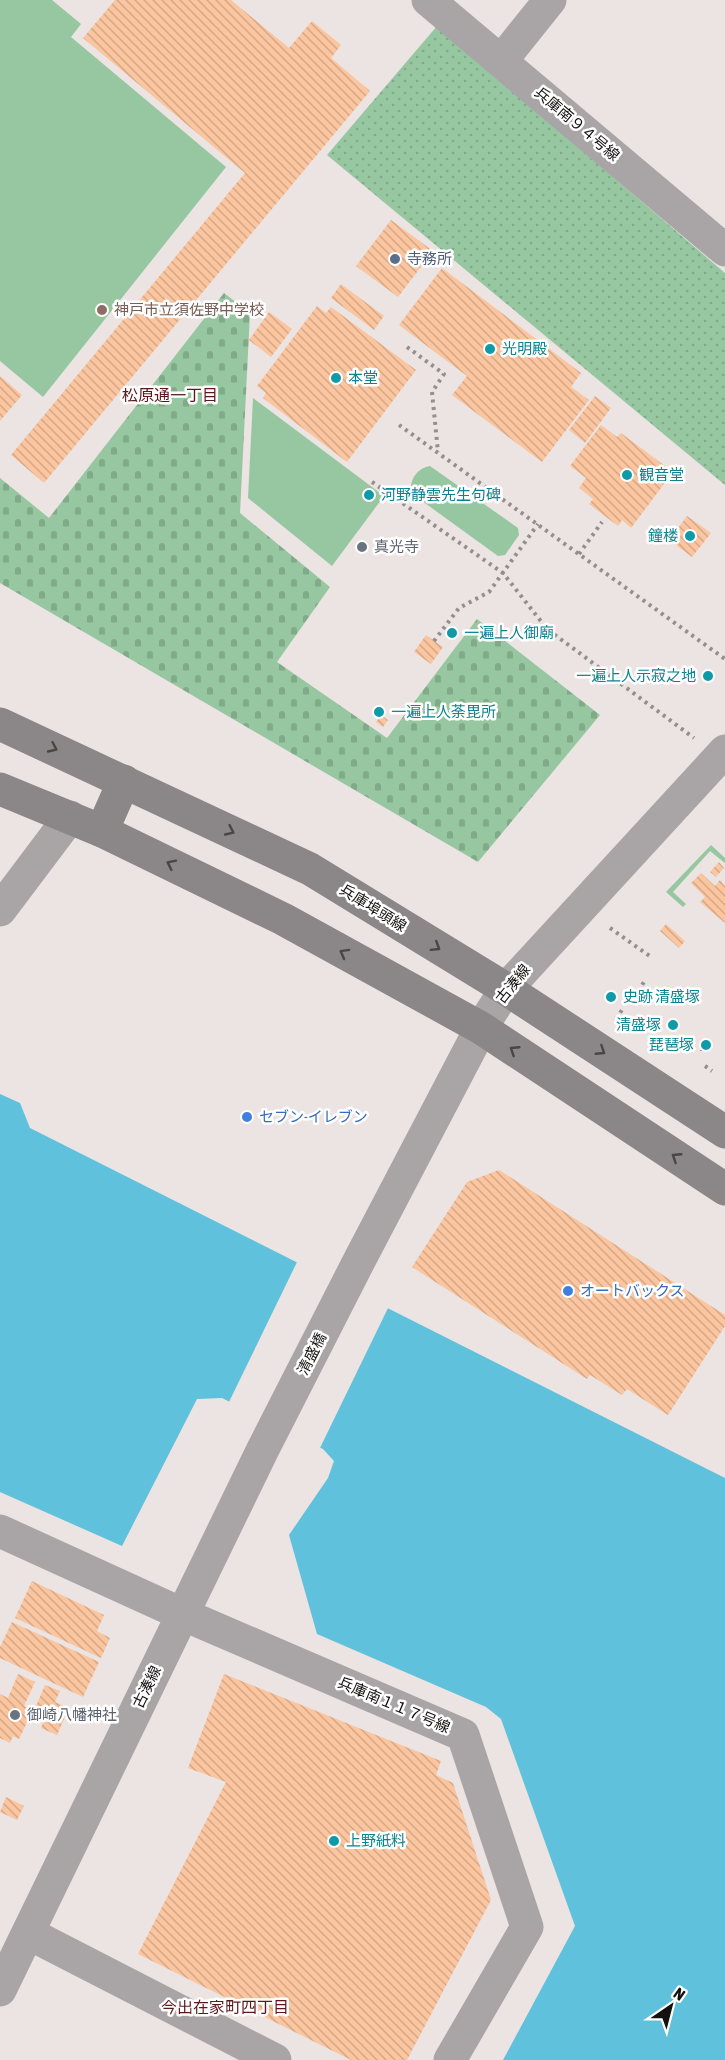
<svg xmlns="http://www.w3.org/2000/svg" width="725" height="2060" font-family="'Asap Condensed','Noto Sans JP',sans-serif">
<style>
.cemetery{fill:url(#cemetery-stones)}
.park{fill:url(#park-dots)}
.garden{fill:#97c7a0}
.water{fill:#5fc1db}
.pier{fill:#ebe4e2}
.building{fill:url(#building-back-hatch)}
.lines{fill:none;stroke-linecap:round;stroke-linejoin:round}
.path{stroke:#948f8e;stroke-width:4;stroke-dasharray:3 4.5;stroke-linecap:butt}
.minor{stroke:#a9a5a6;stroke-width:33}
.tertiary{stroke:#a9a5a6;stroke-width:33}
.secondary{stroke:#8b8687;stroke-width:33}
.oneway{stroke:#494646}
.service-dot{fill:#5c6f8a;stroke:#fff;stroke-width:2}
.education-dot{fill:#8d6e63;stroke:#fff;stroke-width:2}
.culture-dot{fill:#0f9aa8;stroke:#fff;stroke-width:2}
.worship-dot{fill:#6b7280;stroke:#fff;stroke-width:2}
.shop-dot{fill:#3f7fe0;stroke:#fff;stroke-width:2}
.labels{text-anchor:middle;stroke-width:5;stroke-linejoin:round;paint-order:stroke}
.street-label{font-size:15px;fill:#131110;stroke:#fff}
.service-label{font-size:15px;fill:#4e5e75;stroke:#fff;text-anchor:start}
.education-label{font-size:15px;fill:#785e54;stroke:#fff;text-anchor:start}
.culture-label{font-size:15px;fill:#0d838f;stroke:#fff;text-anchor:start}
.worship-label{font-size:15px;fill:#5b616d;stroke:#fff;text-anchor:start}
.shop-label{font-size:15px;fill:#366cbe;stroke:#fff;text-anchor:start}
.neighbourhood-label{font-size:16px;fill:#5d181c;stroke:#fff}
</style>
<defs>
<pattern id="cemetery-stones" width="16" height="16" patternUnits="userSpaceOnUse" patternTransform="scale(1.5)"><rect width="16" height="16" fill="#97c7a0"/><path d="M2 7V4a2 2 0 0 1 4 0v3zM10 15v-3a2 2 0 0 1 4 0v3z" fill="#81aa89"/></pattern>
<pattern id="park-dots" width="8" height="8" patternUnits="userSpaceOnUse" patternTransform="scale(1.5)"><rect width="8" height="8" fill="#97c7a0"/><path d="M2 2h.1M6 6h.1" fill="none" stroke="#81aa89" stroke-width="1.8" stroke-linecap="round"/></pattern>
<pattern id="building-back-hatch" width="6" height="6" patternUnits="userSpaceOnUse" patternTransform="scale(1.5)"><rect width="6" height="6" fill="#fac59f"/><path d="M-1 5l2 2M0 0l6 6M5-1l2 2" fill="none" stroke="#d5a888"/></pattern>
</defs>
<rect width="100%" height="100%" fill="#ebe4e2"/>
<path class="cemetery" d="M 224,293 L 250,313 L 240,513 L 330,587 L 277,662 L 387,738 L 477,619 L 600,715 L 478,862 L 0,583 L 0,478 L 49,518 Z"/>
<path class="park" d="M 437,26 L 725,273 L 725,485 L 327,155 Z"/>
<g class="garden">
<path d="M 0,0 L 52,0 L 81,24 L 71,37 L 226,167 L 43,397 L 0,361 Z"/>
<path d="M 253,398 L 384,496 L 332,566 L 248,498 Z"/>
<path d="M 430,466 L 518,528 L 519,535 L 505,555 L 498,556 L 411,493 C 409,480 417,468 430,466 Z"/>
<path d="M 711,845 L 725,858 L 725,863 L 710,851 L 673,892 L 686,904 L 683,907 L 666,892 Z"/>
</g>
<path class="water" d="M 0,1094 L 20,1103 L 30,1128 L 725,1478 L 725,2060 L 503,2060 L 575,1926 L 501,1719 L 486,1707 L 317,1634 L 289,1535 L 328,1478 L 334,1461 L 323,1449 L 222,1398 L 197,1399 L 122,1546 L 0,1492 Z"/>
<path class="pier" d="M 298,1260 L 389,1306 L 319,1450 L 228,1404 Z"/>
<g class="building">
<path d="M 115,0 L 231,0 L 289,48 L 312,21 L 341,45 L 331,58 L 370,91 L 44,483 L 11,455 L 245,173 L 83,38 Z"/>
<path d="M 391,220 L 433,251 L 398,297 L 356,266 Z"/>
<path d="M 442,268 L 581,373 L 571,387 L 589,400 L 542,462 L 452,395 L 467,376 L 399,325 Z"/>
<path d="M 341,284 L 384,316 L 374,330 L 331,298 Z"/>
<path d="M 317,306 L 326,313 L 331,307 L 416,370 L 347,462 L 263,398 L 266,393 L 257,386 Z"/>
<path d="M 269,312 L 292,329 L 271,357 L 249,340 Z"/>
<path d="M 0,376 L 22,395 L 0,421 Z"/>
<path d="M 595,396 L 611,408 L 585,443 L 569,430 Z"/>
<path d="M 601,425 L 617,437 L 621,433 L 673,472 L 631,528 L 622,520 L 618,526 L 589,504 L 593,499 L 579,488 L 586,478 L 570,466 Z"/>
<path d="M 687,516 L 711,533 L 692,557 L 669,540 Z"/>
<path d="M 426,635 L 443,647 L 431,664 L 414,652 Z"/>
<path d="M 381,715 L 388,720 L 383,727 L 376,722 Z"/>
<path d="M 719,862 L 724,868 L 716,877 L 710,872 Z"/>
<path d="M 701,873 L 715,886 L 720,880 L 725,886 L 725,923 L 700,902 L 705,897 L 691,883 Z"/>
<path d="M 666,924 L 685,941 L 679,948 L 660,931 Z"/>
<path d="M 499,1170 L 725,1315 L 725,1326 L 668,1415 L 627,1389 L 622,1395 L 590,1375 L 587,1379 L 412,1267 L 467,1182 Z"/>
<path d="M 32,1581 L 104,1615 L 97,1631 L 110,1638 L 101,1658 L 15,1618 Z"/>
<path d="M 12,1622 L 99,1662 L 83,1697 L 0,1658 L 0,1647 Z"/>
<path d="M 18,1674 L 35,1682 L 24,1706 L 33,1710 L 19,1739 L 13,1736 L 10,1743 L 0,1738 L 0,1694 L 8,1698 Z"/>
<path d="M 224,1674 L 441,1761 L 436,1775 L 453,1783 L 491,1900 L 407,2060 L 351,2060 L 138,1954 L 226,1782 L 188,1768 Z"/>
<path d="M 45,1685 L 60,1691 L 55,1702 L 69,1708 L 57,1735 L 41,1728 L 46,1716 L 34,1711 Z"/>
<path d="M 6,1797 L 24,1806 L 17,1820 L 0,1812 Z"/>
</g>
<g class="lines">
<g class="path">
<path d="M 407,347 L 444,374 L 432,392 L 438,452"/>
<path d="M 399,425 L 725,659"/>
<path d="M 372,482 L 503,573 L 547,629 L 694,738"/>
<path d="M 579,554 L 602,522"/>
<path d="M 434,641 L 459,608 L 489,592 L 538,524"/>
<path d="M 610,928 L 651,957"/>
<path d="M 638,991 L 644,982"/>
<path d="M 616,1019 L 622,1010"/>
<path d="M 702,1051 L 702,1050"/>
<path d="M 705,1066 L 712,1071"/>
</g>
<g class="minor">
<path d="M 428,0 L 725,250"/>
<path d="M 502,60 L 550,0"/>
<path d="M 0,910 L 70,817"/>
<path d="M 0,1531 L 182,1614 L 463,1735 L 527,1927 L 450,2060"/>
<path d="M 28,1933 L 275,2060"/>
</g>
<path class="tertiary" d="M 0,1990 L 263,1449 L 360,1259 L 481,1028 L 506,989 L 725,751"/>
<g class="secondary">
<path d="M 0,724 L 310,869 L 506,989 L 725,1132"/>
<path d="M 0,789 L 102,831 L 283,919 L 481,1028 L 725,1189"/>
<path d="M 102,831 L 124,781"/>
</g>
</g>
<defs><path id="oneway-chevron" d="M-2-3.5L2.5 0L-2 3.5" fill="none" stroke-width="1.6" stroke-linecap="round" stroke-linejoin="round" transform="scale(1.5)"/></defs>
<g class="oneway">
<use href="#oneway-chevron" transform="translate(53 748) rotate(25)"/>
<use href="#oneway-chevron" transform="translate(230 831) rotate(25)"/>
<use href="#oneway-chevron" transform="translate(171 864) rotate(-154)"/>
<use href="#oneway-chevron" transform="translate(436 947) rotate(32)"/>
<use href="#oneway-chevron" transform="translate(344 953) rotate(-151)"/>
<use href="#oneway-chevron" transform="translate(514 1050) rotate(-147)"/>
<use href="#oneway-chevron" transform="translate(601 1051) rotate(33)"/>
<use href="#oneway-chevron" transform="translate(676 1157) rotate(-147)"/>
</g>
<circle class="service-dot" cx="395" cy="259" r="6"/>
<circle class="education-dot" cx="102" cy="310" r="6"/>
<g class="culture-dot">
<circle cx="490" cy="349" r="6"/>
<circle cx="336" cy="378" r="6"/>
<circle cx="627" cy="475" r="6"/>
<circle cx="369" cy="495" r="6"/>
<circle cx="690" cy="536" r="6"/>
<circle cx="452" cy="633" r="6"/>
<circle cx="708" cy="676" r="6"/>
<circle cx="379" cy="712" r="6"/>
<circle cx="611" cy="997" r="6"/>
<circle cx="673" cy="1025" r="6"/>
<circle cx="706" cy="1045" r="6"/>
<circle cx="334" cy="1841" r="6"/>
</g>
<g class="worship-dot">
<circle cx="362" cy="547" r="6"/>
<circle cx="15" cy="1715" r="6"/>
</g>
<g class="shop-dot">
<circle cx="247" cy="1117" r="6"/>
<circle cx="568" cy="1291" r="6"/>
</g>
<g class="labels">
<g class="street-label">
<text transform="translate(577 124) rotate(40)" y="5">兵庫南９４号線</text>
<text transform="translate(373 908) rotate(32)" y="5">兵庫埠頭線</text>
<text transform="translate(513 984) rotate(-51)" y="5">古湊線</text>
<text transform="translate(312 1354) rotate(-63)" y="5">清盛橋</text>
<text transform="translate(147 1687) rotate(-64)" y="5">古湊線</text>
<text transform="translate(394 1705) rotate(23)" y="5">兵庫南１１７号線</text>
</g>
<g class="service-label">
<text x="407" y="264">寺務所</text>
</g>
<g class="education-label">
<text x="114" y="315">神戸市立須佐野中学校</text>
</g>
<g class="culture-label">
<text x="502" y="354">光明殿</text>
<text x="348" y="383">本堂</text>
<text x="639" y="480">観音堂</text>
<text x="381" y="500">河野静雲先生句碑</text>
<text x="678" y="541" text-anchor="end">鐘楼</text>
<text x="464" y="638">一遍上人御廟</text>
<text x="696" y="681" text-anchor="end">一遍上人示寂之地</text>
<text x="391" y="717">一遍上人荼毘所</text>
<text x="623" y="1002">史跡 清盛塚</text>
<text x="661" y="1030" text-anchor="end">清盛塚</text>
<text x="694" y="1050" text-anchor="end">琵琶塚</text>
<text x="346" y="1846">上野紙料</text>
</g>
<g class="worship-label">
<text x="374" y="552">真光寺</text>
<text x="27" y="1720">御崎八幡神社</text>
</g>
<g class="shop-label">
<text x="259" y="1122">セブン-イレブン</text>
<text x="580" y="1296">オートバックス</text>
</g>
<g class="neighbourhood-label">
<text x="170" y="401">松原通一丁目</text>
<text x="225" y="2013">今出在家町四丁目</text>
</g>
</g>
<g transform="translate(671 2006) rotate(35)" stroke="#ffffff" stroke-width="4.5" paint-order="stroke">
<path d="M0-4.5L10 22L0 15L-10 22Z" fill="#131110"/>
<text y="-9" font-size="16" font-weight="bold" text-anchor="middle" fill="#131110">N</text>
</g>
</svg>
